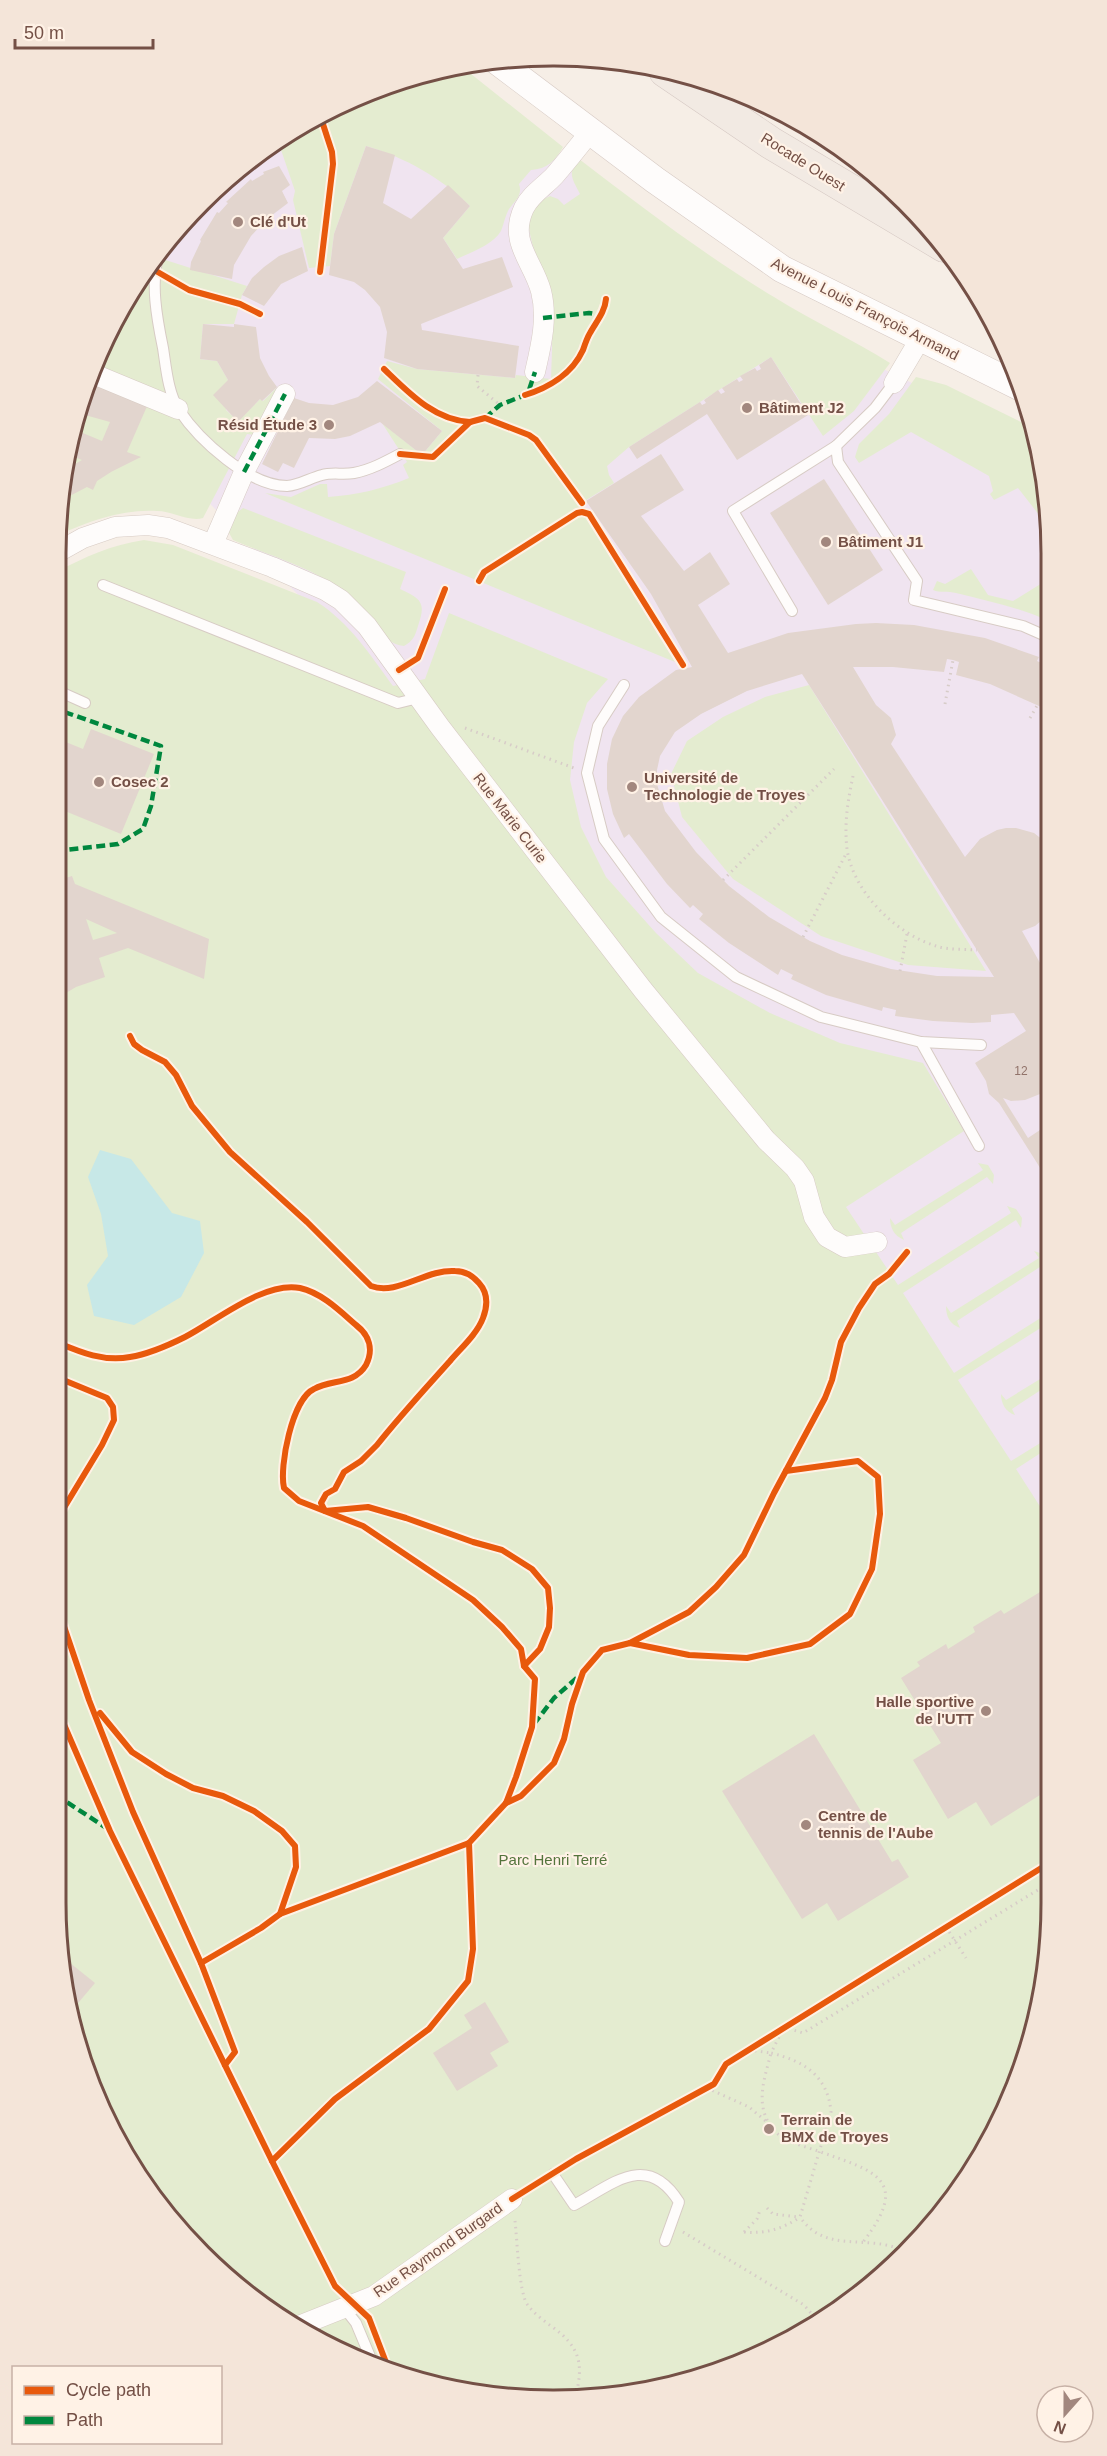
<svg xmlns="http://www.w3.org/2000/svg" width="1107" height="2456" font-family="Arial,sans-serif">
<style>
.education{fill:#f0e4f0}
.green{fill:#e4ecd0}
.water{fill:#c7e8e7}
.building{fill:#e2d5ce;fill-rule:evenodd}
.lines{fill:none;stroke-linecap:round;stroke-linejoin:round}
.lane-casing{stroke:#d7cbc4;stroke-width:12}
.street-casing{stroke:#d7cbc4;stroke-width:21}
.secondary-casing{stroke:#d6c9c3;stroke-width:28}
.primary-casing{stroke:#d5c8c3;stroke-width:33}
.path{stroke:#d7ccc8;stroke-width:3;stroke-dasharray:1.5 4.5;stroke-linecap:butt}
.lane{stroke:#fefcfb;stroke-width:10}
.street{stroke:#fefcfb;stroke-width:20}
.secondary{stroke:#fefcfb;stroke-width:27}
.primary{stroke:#f2eae3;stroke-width:32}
.quiet{stroke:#00873e;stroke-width:4.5;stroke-dasharray:9 4.5;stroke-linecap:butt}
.cycleway-casing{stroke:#fff2e6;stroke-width:10}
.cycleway{stroke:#e8590c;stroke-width:6}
.poi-dot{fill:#a2877e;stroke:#fff2e6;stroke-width:2}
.labels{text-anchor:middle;stroke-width:4.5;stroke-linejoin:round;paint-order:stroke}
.number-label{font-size:12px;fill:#91736a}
.street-label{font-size:15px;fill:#745046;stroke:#fff2e6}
.poi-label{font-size:15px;font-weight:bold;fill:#745046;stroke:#fff2e6;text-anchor:start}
.park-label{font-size:15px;fill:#54743c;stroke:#fff2e6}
.rim{fill:none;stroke:#745046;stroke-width:3}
</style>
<rect width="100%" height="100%" fill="#f6eee6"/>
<path class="education" d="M 444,69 L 716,274 L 828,342 L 1035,443 L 1047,488 L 1050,1573 L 364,663 L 188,481 L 142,278 L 179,225 L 251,158 L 334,107 L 425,72 Z"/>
<g class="green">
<path d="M 461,66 L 563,147 C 555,161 547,169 531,170 L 519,184 C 523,195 515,201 509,209 C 505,216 504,224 501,231 C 493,245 471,252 457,259 L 443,238 L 470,206 C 440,177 406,158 366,146 L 334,234 L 330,266 L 309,268 L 293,200 L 295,191 L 278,141 L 334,107 L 425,72 Z"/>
<path d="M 579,159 C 643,208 706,256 774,297 C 812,321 852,339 890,363 L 854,411 L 823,436 L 771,357 L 629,447 L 607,466 L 609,475 L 614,483 L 578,505 L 675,662 L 265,493 L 291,497 L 320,484 L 327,484 L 328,497 C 357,495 382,489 409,478 L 403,465 L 407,462 L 382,423 L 422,455 L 442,431 L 378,379 L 387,361 L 417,369 L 515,378 L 516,375 L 551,379 C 552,350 554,320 548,291 C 544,271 529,244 529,224 C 530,210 539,201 550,196 L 558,199 L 564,205 L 580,194 C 572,178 567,174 579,159 Z"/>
<path d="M 156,257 L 247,286 L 242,295 L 234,324 L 203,324 L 200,359 L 217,361 L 228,380 L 226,410 L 238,421 L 260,399 L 263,401 L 277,387 L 254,435 L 247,434 L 203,518 C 189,522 172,511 157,511 C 122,509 90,521 58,535 L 82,393 L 122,304 Z"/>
<path d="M 916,377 L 946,385 L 1031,427 L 1047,488 L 1047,525 L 1018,488 L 994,500 L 990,494 L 993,491 L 989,476 L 911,432 L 859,463 L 855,457 L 859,444 L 889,414 Z"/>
<path d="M 243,508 L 406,572 L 400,589 C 422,599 426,603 418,626 C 415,636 413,641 404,646 C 380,644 369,611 351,597 C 318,569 272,557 233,540 L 228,531 L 235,514 Z"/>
<path d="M 144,540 L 173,545 L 317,602 C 350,623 370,655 393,686 L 425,679 L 449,613 L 608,679 L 587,703 L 574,742 L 570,780 L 581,827 L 606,877 L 656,933 L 698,973 L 770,1013 L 840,1043 L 923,1063 L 964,1131 L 846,1207 L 898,1285 L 1011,1213 L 1007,1206 L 1016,1209 L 1022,1218 L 1021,1228 L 1016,1220 L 903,1293 L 954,1373 L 1050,1312 L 1050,1322 L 958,1380 L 1011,1461 L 1050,1437 L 1050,1447 L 1016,1469 L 1050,1522 L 1051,1902 L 1025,2063 L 985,2151 L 928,2231 L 803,2334 L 650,2391 L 554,2400 L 457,2391 L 305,2334 L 179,2231 L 122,2151 L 82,2063 L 56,1902 L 56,572 C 85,557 111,545 144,540 Z"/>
<path d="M 971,569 L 988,595 L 1013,601 L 1047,580 L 1048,621 C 1019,607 987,601 956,593 C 948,591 940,593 933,590 L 937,581 L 945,584 Z"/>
<path d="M 809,685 L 986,971 L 908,965 L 821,936 L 733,879 L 682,817 L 671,774 L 687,741 L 723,717 L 765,697 Z"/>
<path d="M 978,1163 L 988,1165 L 994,1175 L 993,1184 L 987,1177 L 901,1233 L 904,1240 C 895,1236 890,1229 890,1218 L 895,1225 L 983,1170 Z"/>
<path d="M 1034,1251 C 1046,1254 1050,1260 1049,1272 L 1043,1265 L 957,1321 L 960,1328 C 950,1324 946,1317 946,1306 L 951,1313 L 1039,1258 Z"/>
<path d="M 1050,1373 L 1050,1384 L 1012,1409 L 1015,1415 C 1006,1412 1001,1404 1001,1394 L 1006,1400 Z"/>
</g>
<path class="water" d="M 100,1150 L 131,1159 L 172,1213 L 200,1221 L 204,1253 L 181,1297 L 134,1325 L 94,1316 L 87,1285 L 108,1256 L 101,1214 L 88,1177 Z"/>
<g class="building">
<path d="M 366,146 L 395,155 L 383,203 L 411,219 L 448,185 L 470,206 L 443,238 L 463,269 L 502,257 L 513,287 L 421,324 L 422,330 L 519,346 L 515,378 L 417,369 L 384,358 L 387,332 L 380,307 L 365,290 L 354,282 L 329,275 L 334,234 Z"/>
<path d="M 279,166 L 290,185 L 282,191 L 288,203 L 267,219 L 251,236 L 234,265 L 232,279 L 190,270 L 191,262 L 201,241 L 200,240 L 217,212 L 219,213 L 228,203 L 226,202 L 251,179 L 252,181 L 264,174 L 263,172 Z"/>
<path d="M 302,247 L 308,271 L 281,284 L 264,306 L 242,295 L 252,278 L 264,267 L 279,256 Z"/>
<path d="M 203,324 L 234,327 L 234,324 L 256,327 L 260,358 L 269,376 L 277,387 L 262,401 L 260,399 L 238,422 L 213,395 L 228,380 L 217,361 L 200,359 Z"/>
<path d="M 771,357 L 808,415 L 737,460 L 707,414 L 637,459 L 629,447 L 700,402 L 702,405 L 706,403 L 704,400 L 718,390 L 721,394 L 725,392 L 722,388 L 737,379 L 739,382 L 743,380 L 740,376 L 755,368 L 757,371 L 761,369 L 759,365 Z"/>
<path d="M 88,380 L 148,404 L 127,452 L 141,457 L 111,472 L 97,481 L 93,490 L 87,487 L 64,499 L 70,467 L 82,460 L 72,456 L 82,393 ZM 85,415 L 110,422 L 102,441 L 78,431 Z"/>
<path d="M 377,381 L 442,431 L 422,455 L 380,422 L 350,436 L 335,439 L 309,438 L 294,468 L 283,463 L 278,472 L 262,464 L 294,398 L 309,403 L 333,405 L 358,397 Z"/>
<path d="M 661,454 L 684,490 L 641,516 L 684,571 L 710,552 L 730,584 L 698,605 L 728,653 L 788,633 L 856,624 L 876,623 L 914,625 L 985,638 L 1039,657 L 1037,661 L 1048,666 L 1048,710 L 990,684 L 956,675 L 959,662 L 953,660 L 947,659 L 944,672 L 893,667 L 853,667 L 876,705 L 891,718 L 896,735 L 891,744 L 965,857 L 980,839 L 997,830 L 1006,828 L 1016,828 L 1034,833 L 1048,844 L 1048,915 L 1035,926 L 1022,931 L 1044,970 L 1049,969 L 1049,1086 L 1040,1094 L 1025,1100 L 1011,1101 L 1003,1098 L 1028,1138 L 1049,1124 L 1049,1182 L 999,1103 L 989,1094 L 986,1081 L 975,1063 L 1026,1031 L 1014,1013 L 991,1015 L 991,1022 L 972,1023 L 933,1021 L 895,1016 L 896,1010 L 883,1007 L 882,1011 L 826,995 L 791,979 L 793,975 L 781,969 L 778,975 L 729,943 L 699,919 L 703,914 L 693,905 L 690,908 L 667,884 L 629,834 L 624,838 L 613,814 L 607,789 L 607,764 L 612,739 L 623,716 L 639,697 L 676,670 L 692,667 L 651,594 L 586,501 ZM 802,674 L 843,738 L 994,977 L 937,976 L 891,969 L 842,955 L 810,941 L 769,917 L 729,886 L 696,852 L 665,811 L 657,784 L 657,770 L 660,756 L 675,732 L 701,714 L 747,691 Z"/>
<path d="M 824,479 L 883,570 L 828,605 L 770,513 Z"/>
<path d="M 91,729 L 154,754 L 121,834 L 60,809 L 56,820 L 56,738 L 83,749 Z"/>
<path d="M 72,876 L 75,884 L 209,939 L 204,979 L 128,948 L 99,958 L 105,977 L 76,987 L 56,999 L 56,881 ZM 86,919 L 117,933 L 93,940 Z"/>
<path d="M 1040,1592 L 1051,1609 L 1051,1788 L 991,1826 L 976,1802 L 948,1819 L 913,1760 L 941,1743 L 901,1678 L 920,1666 L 917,1662 L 946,1644 L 948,1649 L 975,1632 L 973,1627 L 1001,1610 L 1004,1614 Z"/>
<path d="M 814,1734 L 892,1862 L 898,1859 L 909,1877 L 838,1921 L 827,1903 L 802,1919 L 722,1791 Z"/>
<path d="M 65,1959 L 95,1983 L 73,2009 L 68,1981 Z"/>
<path d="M 485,2002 L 509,2042 L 490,2053 L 498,2066 L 457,2091 L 433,2053 L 472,2028 L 464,2015 Z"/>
</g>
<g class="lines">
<g class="lane-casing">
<g id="lane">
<path d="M 159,254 C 150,282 157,319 163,348 C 166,367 168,393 179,410 C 199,440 249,486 287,486 C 300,485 310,478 322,475 C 332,472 343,475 354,473 C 370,470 385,462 400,454"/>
<path d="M 836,446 L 838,462 L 917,581 L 914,600 L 1023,626 L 1048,637"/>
<path d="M 103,585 L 398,703 L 410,700 L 417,695"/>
<path d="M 792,611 L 733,511 L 836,446 L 875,408 L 894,383"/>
<path d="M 624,685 L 598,726 L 587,773 L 604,839 L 661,917 L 736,977 L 821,1017 L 921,1042 L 981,1045"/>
<path d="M 56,690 L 85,703"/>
<path d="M 921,1042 L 979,1146"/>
<path d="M 553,2174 L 574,2205 C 613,2184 647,2151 679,2202 L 665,2241"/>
<path d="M 345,2309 L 356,2323 L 371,2359"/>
</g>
</g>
<g class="street-casing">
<g id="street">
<path d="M 535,372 C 541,346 548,318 541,291 C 533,261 508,242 524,208 C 531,194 545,186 555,175 C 567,161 579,146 590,132"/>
<path d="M 91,373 L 178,409"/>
<path d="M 894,383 L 920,339"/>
<path d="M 213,544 L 244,472 L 285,394"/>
<path d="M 56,553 L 83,538 L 115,527 L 148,525 L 168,528 L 272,567 L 325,590 L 341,600 L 367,626 L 440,727 L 643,990 L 766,1140 L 795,1168 L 804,1181 L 814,1217 L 827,1237 L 845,1247 L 877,1242"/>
<path d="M 296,2327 L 374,2296 L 512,2199"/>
</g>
</g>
<g class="secondary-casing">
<path id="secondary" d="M 497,61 L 655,180 L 782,269 L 1020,387"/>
</g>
<g class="primary-casing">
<path id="primary" d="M 665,71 L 771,143 L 944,246"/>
</g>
<g class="path">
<path d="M 478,375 L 477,386 L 500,405"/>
<path d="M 582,512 L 582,503"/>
<path d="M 945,704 L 953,660"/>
<path d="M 1030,718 L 1038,704"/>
<path d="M 465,728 L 574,768"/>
<path d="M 853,776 C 848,800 844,823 847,849 C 853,892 896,934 936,946 C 948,950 964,949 977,950"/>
<path d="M 723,880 L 834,769"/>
<path d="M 803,937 L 847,852"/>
<path d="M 900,971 L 907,934"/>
<path d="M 946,1927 L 966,1958"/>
<path d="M 749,2050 L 771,2053 C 765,2077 755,2102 770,2125 C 781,2142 801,2145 818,2151 C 874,2171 912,2179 863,2242"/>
<path d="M 707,2088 L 749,2107 L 768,2123"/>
<path d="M 767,2208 L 773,2214 L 798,2217"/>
<path d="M 515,2221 C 517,2238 519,2292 527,2304 C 533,2313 543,2320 551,2326 C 581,2347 584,2365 575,2398"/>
<path d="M 683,2232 L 804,2305 L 818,2321"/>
<path d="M 744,2232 C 765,2234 783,2229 800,2217"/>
<path d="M 744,2232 L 757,2219 L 760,2210"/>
<path d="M 904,2251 C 868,2233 826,2255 800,2217 L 831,2112 C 828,2076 804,2061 771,2053 L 784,2027 L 803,2033 L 1051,1882"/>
</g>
<use href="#lane" class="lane"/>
<use href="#street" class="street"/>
<use href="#secondary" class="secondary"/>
<use href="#primary" class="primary"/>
<g class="quiet">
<path d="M 543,318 L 589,313 L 601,315"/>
<path d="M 485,418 L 500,405 L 525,395 L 529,390 L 535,372"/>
<path d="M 244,472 L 285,394"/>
<path d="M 56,851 L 118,844 L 143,829 L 151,806 L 161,746 L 56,709"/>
<path d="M 534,1724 L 554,1698 L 579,1676"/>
<path d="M 56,1795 L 108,1829"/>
</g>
<g class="cycleway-casing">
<g id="cycleway">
<path d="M 149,267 L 189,290 L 240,304 L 260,314"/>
<path d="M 320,272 L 333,164 L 332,152 L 320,115"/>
<path d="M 384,369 C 409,393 434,420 470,422"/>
<path d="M 525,395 C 548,388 572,374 583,350 C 585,344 587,338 590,333 C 596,322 605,312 606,299"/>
<path d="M 400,454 L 433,457 L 470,422 L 485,418 L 529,435 L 536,440 L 582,503"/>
<path d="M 479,581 L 484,572 L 577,513 L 582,512 L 589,514 L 683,665"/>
<path d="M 399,670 L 418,658 L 445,589"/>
<path d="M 130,1036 L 134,1044 L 142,1050 L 165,1062 L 176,1075 L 192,1106 L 230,1152 L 307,1222 L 371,1286 C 397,1296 426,1269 455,1271 C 465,1271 473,1276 479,1283 C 488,1293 488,1305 483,1318 C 477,1334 461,1348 450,1361 C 425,1389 400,1416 377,1445 L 361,1461 L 344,1472 L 335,1489 L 326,1494 L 321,1503 L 325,1511 L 368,1507 L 406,1518 L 473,1542 L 502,1550 L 532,1569 L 548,1588 L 550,1608 L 549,1627 L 540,1649 L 524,1666"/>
<path d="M 56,1342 C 80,1352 103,1362 130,1357 C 149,1354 167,1346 185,1337 C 216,1321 264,1281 300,1288 C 322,1293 340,1311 356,1325 C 369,1335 374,1349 366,1365 C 354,1385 332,1379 314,1389 C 292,1399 279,1467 284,1488 L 299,1501 L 363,1526 L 473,1600 L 502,1627 L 521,1649 L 524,1666 L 535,1679 L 532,1727 L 516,1777 L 506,1803 L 469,1843 L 280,1914 L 261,1928 L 201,1963"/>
<path d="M 56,1521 L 102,1445 L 114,1420 L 113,1407 L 107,1398 L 56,1377"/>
<path d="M 56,1603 L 89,1700 L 133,1812 L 201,1963 L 235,2052 L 225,2065"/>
<path d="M 630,1643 L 689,1612 L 716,1587 L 744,1555 L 774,1493 L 825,1398 L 832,1380 L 841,1342 L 859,1308 L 875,1284 L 889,1274 L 907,1252"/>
<path d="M 56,1706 L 110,1831 L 272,2161 L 335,2286 L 369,2318 L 387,2365"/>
<path d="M 100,1713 L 132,1752 L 166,1774 L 193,1788 L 223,1796 L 254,1811 L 282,1831 L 295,1846 L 296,1867 L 280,1914"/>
<path d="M 506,1803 L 521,1796 L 554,1763 L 564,1739 L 572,1704 L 583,1672 L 602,1650 L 630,1643 L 689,1655 L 747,1658 L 810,1644 L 850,1614 L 872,1569 L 880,1514 L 878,1477 L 858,1461 L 786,1471"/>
<path d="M 272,2161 L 335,2099 L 429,2029 L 468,1981 L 473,1949 L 469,1843"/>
<path d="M 512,2199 L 576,2159 L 714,2084 L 726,2064 L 1051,1862"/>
</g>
</g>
<use href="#cycleway" class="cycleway"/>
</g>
<g class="poi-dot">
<circle cx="238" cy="222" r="6"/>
<circle cx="747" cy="408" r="6"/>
<circle cx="329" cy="425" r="6"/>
<circle cx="826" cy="542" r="6"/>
<circle cx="99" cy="782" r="6"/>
<circle cx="632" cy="787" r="6"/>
<circle cx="986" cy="1711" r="6"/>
<circle cx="806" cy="1825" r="6"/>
<circle cx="769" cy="2129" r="6"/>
</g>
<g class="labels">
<g class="number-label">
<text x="1021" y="1075">12</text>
</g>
<g class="street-label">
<text transform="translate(803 162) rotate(32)" y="5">Rocade Ouest</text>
<text transform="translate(865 309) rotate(27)" y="5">Avenue Louis François Armand</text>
<text transform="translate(510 818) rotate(52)" y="5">Rue Marie Curie</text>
<text transform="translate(438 2250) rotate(-35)" y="5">Rue Raymond Burgard</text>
</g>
<g class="poi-label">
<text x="250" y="227">Clé d'Ut</text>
<text x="759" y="413">Bâtiment J2</text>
<text x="317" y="430" text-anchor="end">Résid Étude 3</text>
<text x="838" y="547">Bâtiment J1</text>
<text x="644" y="783">Université de<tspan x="644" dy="17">Technologie de Troyes</tspan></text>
<text x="111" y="787">Cosec 2</text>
<text x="974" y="1707" text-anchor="end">Halle sportive<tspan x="974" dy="17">de l'UTT</tspan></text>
<text x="818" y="1821">Centre de<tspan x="818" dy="17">tennis de l'Aube</tspan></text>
<text x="781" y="2125">Terrain de<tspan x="781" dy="17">BMX de Troyes</tspan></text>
</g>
<g class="park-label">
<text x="553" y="1865">Parc Henri Terré</text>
</g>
</g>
<path d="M0 0H1107V2456H0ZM553 66H554A487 487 0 0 1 1041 553V1903A487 487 0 0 1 554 2390H553A487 487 0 0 1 66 1903V553A487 487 0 0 1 553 66Z" fill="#f4e5d9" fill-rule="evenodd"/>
<path class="rim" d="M553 66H554A487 487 0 0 1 1041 553V1903A487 487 0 0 1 554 2390H553A487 487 0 0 1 66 1903V553A487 487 0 0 1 553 66Z"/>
<rect x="12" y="2366" width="210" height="78" fill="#fff2e6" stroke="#c7b1a6" stroke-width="1.5"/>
<rect x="24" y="2386" width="30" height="9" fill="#e8590c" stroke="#c7b1a6" stroke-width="1.5"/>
<text x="66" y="2396" font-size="18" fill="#745046">Cycle path</text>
<rect x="24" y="2416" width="30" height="9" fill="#00873e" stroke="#c7b1a6" stroke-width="1.5"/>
<text x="66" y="2426" font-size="18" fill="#745046">Path</text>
<g transform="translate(1065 2414) rotate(201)"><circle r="28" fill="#fff2e6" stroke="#c7b1a6" stroke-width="1.5"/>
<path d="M0-4.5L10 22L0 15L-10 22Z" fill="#a2877e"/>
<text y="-9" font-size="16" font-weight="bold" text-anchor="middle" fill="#745046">N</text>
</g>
<path d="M15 39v9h138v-9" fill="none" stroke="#745046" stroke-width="3"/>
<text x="24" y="39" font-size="18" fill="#745046" stroke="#fff2e6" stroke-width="4.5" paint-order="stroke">50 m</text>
</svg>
